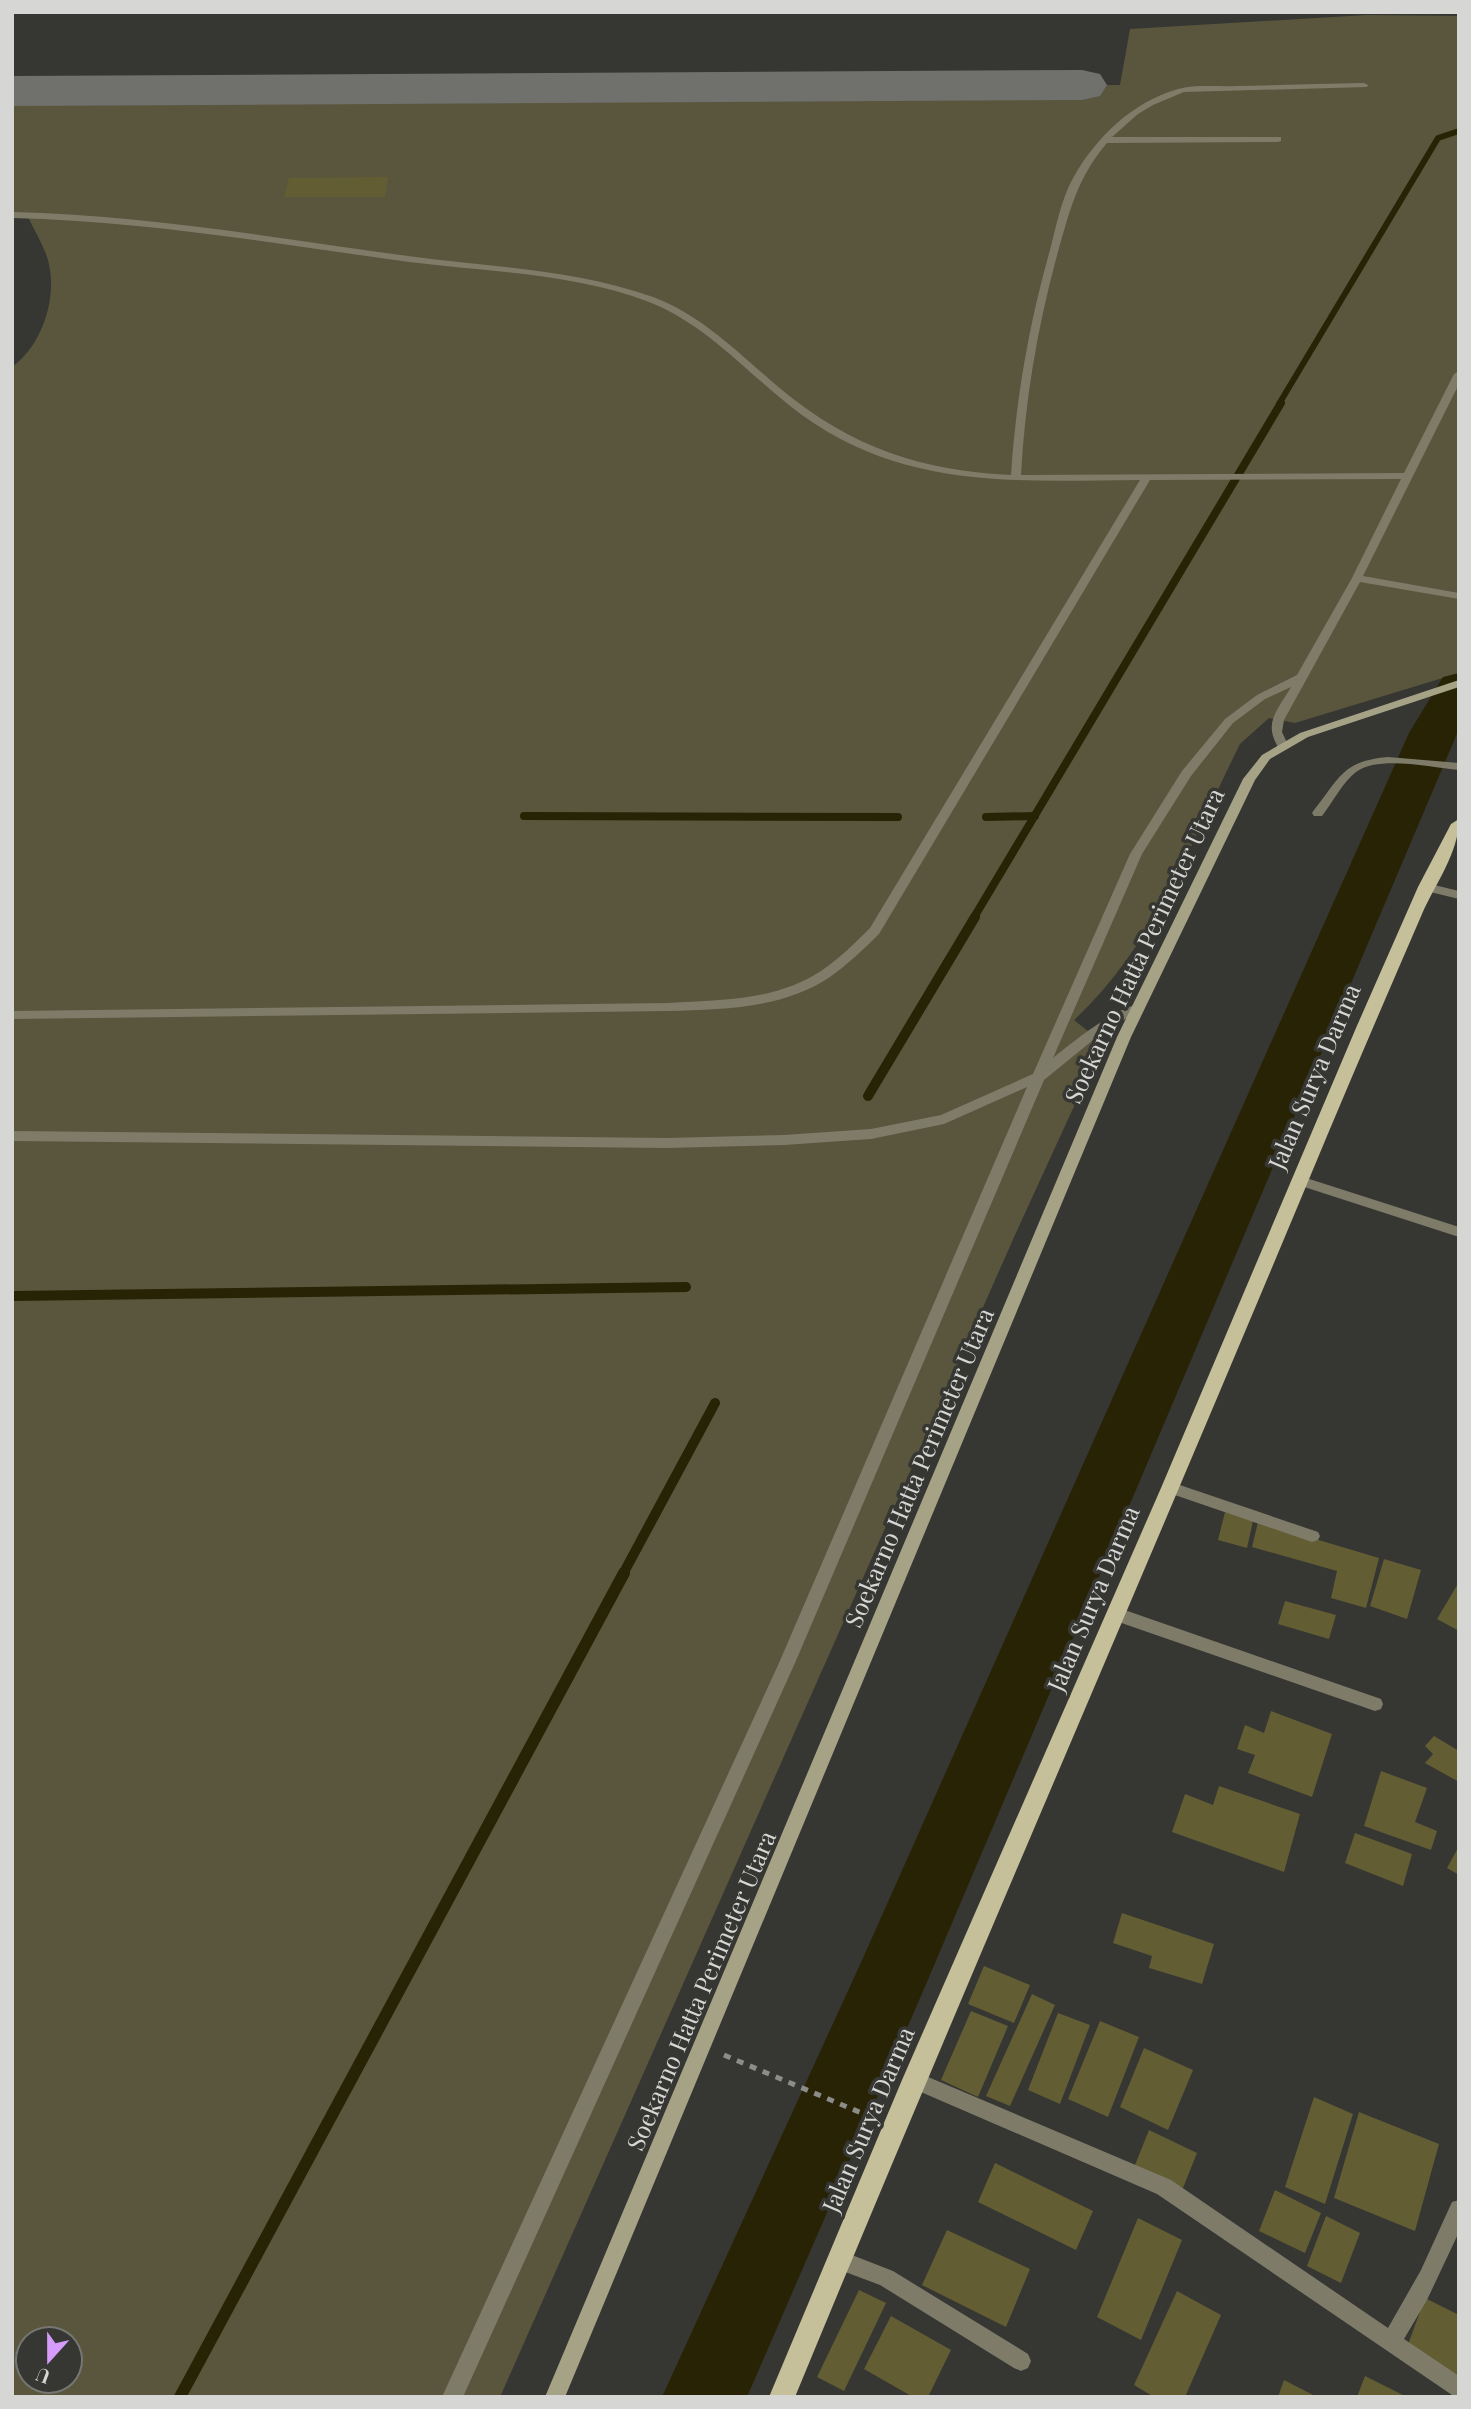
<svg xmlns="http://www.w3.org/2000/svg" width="1471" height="2409" font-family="'Playfair Display',serif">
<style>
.green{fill:#5a563d;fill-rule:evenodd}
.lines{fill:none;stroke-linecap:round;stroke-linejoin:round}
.stream-far3{stroke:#282304;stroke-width:6}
.stream-far2{stroke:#282304;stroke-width:8}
.stream-far1{stroke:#282304;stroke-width:10}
.stream{stroke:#282304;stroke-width:12}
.river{fill:#282304;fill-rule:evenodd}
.taxiway{fill:#70706d;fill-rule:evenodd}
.building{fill:#635d33}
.path{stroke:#8c8c89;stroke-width:5;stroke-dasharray:7 7;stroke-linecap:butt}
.service{fill:#7e7b69;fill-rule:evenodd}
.minor{fill:#7e7b69;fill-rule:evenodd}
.secondary{fill:#a6a285;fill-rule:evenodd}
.primary{fill:#c5c09a;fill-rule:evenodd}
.labels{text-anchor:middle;stroke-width:7;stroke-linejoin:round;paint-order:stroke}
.street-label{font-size:24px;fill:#d6d6d4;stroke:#363633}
</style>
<rect width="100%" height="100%" fill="#363633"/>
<path class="green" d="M 1367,15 L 1459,16 L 1459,673 L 1295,723 L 1269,718 L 1240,744 C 1193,838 1153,948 1074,1020 L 1103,1043 L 1015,1235 L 500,2397 L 12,2397 L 12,367 C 44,344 60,291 46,254 C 41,241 33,228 27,215 L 12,215 L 12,91 L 1120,85 L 1130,29 ZM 28,2339 L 70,2339 L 70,2381 L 28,2381 Z"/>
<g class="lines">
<path class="stream-far3" d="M 1279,404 L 1438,138 L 1459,131"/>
<g class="stream-far2">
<path d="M 524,816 L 898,817"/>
<path d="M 986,817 L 1035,816"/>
<path d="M 973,919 L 1281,403"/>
</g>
<g class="stream-far1">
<path d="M 868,1096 L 975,917"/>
<path d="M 12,1296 L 686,1287"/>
<path d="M 623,1574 L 715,1403"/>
</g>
<path class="stream" d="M 180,2397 L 624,1573"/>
<path class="river" d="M 1459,673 L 1459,729 L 927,1982 L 747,2397 L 662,2397 L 863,1958 L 1409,733 L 1443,677 Z"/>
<path class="taxiway" d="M 1082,70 L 1100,74 L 1107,85 L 1100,96 L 1082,100 L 12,106 L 12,76 Z"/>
</g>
<g class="building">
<path d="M 388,177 L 385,197 L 284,197 L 289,178 Z"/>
<path d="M 1225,1512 L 1253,1521 L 1247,1548 L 1218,1540 Z"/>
<path d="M 1258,1522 L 1379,1558 L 1366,1608 L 1331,1598 L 1337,1571 L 1252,1547 Z"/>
<path d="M 1384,1559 L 1421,1570 L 1407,1619 L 1370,1606 Z"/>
<path d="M 1459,1582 L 1459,1631 L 1437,1619 Z"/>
<path d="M 1285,1601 L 1336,1615 L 1329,1639 L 1278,1624 Z"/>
<path d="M 1271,1711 L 1332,1734 L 1312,1797 L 1248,1773 L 1255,1755 L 1237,1749 L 1245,1725 L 1264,1733 Z"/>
<path d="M 1434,1736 L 1459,1751 L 1459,1782 L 1425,1763 L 1433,1754 L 1425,1746 Z"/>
<path d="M 1381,1771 L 1427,1788 L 1415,1822 L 1437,1831 L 1431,1850 L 1364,1826 Z"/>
<path d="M 1219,1786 L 1300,1814 L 1284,1872 L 1172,1832 L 1185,1794 L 1213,1805 Z"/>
<path d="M 1355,1833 L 1412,1854 L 1403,1886 L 1345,1863 Z"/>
<path d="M 1459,1846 L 1459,1875 L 1447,1868 Z"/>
<path d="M 1122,1913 L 1214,1944 L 1202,1984 L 1149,1968 L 1152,1956 L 1113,1943 Z"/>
<path d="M 984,1966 L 1030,1985 L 1014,2023 L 968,2004 Z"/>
<path d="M 1032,1994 L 1055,2005 L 1010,2106 L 986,2096 Z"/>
<path d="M 971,2011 L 1008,2026 L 978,2097 L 941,2080 Z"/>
<path d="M 1058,2013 L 1090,2025 L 1060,2104 L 1028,2090 Z"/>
<path d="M 1100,2021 L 1139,2037 L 1108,2117 L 1068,2099 Z"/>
<path d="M 1144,2048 L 1193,2070 L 1168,2130 L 1120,2107 Z"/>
<path d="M 1314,2097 L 1353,2114 L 1325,2204 L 1285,2187 Z"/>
<path d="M 1359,2112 L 1439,2144 L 1415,2231 L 1334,2198 Z"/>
<path d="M 1149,2130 L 1197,2153 L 1183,2188 L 1135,2165 Z"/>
<path d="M 995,2163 L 1093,2211 L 1076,2250 L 978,2202 Z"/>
<path d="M 1275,2190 L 1321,2213 L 1305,2253 L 1259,2231 Z"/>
<path d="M 1326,2216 L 1360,2233 L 1341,2283 L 1307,2266 Z"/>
<path d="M 1138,2218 L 1182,2240 L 1141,2340 L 1097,2317 Z"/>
<path d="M 947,2230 L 1030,2269 L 1006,2327 L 922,2285 Z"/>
<path d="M 859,2290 L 886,2303 L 844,2391 L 817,2377 Z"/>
<path d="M 1177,2291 L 1221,2315 L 1185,2397 L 1154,2397 L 1134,2385 Z"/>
<path d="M 1425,2298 L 1459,2315 L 1459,2377 L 1406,2350 Z"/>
<path d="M 891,2316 L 951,2350 L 928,2397 L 913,2397 L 864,2369 Z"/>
<path d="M 1365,2376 L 1407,2397 L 1357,2397 Z"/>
<path d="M 1284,2380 L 1317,2397 L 1278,2397 Z"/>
</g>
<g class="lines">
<path class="path" d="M 724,2055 L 871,2117"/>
<g class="service">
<path d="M 1364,83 L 1368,85 L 1367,87 L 1184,92 L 1153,105 L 1138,114 L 1112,137 L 1281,137 L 1281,141 L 1278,142 L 1107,143 C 1076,179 1069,214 1056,259 C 1037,330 1025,401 1021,475 L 1404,473 L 1454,374 L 1459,371 L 1459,384 L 1363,576 L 1459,593 L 1459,599 L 1360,582 L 1284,720 L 1282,732 L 1288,745 L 1286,747 L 1278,747 C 1263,722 1278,710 1291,687 L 1265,699 L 1233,723 L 1191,776 L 1142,854 L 1053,1058 C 1069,1045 1123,1001 1142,1005 L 1143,1008 L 1098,1036 L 1044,1080 L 795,1663 L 463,2397 L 442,2397 L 779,1663 L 1027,1087 L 944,1124 L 871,1139 L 784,1145 L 667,1148 L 12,1141 L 12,1131 L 667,1138 L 784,1135 L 871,1129 L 941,1115 L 1033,1074 L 1130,854 L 1182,771 L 1225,719 L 1257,695 L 1297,675 L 1352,578 L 1401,479 L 1150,480 L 879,934 C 864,949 848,964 830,977 C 782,1009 724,1009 668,1011 L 12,1019 L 12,1011 L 668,1003 C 721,1000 775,1001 821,971 C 839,959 855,943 870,928 L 1140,480 C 1020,481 905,490 802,415 C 751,378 710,326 649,302 C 574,273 489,272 409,262 C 277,244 146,221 12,218 L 12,212 C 146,215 276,238 408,256 C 490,267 575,269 653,297 C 704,316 741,356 782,390 C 851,447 922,471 1011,475 C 1016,398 1029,324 1050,250 C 1056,227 1061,201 1072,180 C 1095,138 1132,102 1178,89 C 1196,84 1218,87 1237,86 C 1279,85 1322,84 1364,83 Z"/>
<path d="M 1171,1482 L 1318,1532 L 1320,1536 L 1318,1540 L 1312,1542 L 1166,1492 L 1163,1488 L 1166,1484 Z"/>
<path d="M 839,2250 L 893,2271 L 1028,2354 L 1031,2361 L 1028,2368 L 1021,2371 L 1014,2368 L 880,2285 L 832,2267 L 829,2260 L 832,2253 Z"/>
</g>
<g class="minor">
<path d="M 1388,757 L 1459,763 L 1459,770 C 1431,768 1380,755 1356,772 C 1342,783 1333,802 1322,816 L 1314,816 L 1312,813 L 1314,810 C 1340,778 1342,761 1388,757 Z"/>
<path d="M 1426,883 L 1459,891 L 1459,899 L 1422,890 L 1420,887 L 1422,884 Z"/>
<path d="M 1300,1176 L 1459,1227 L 1459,1237 L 1295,1184 L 1293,1181 L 1295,1178 Z"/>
<path d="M 1116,1607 L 1381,1699 L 1383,1704 L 1381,1709 L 1375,1711 L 1110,1619 L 1108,1614 L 1110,1609 Z"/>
<path d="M 914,2071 L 1171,2180 L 1388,2328 L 1421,2270 L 1452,2202 L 1459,2200 L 1459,2232 L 1427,2300 L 1404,2339 L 1459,2376 L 1459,2397 L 1452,2395 L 1157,2194 L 907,2086 L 905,2080 L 907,2074 Z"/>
</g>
<path class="secondary" d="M 1459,680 L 1459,687 L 1308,737 L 1270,759 L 1255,780 L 1131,1037 L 565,2397 L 545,2397 L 1117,1037 L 1243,779 L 1262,755 L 1300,733 Z"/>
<path class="primary" d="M 1459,819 C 1459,853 1435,884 1422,914 C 1390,988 1358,1062 1327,1136 C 1152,1557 969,1975 795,2397 L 769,2397 L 902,2080 L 1161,1488 L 1356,1028 L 1418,887 L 1451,824 Z"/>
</g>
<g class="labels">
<g class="street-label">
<text transform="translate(1145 946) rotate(-65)" y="8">Soekarno Hatta Perimeter Utara</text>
<text transform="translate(1315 1077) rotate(-67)" y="8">Jalan Surya Darma</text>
<text transform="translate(920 1468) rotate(-67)" y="8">Soekarno Hatta Perimeter Utara</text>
<text transform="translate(1094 1599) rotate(-67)" y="8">Jalan Surya Darma</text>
<text transform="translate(702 1991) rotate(-67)" y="8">Soekarno Hatta Perimeter Utara</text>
<text transform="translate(869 2120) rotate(-67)" y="8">Jalan Surya Darma</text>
</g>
</g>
<rect width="1471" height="2409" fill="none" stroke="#d6d6d4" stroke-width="28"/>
<g transform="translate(49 2360) rotate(201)"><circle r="33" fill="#363633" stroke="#767673" stroke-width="2"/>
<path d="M0-5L12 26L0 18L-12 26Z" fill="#d59cfb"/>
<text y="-10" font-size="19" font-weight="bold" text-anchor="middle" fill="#d6d6d4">U</text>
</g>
</svg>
